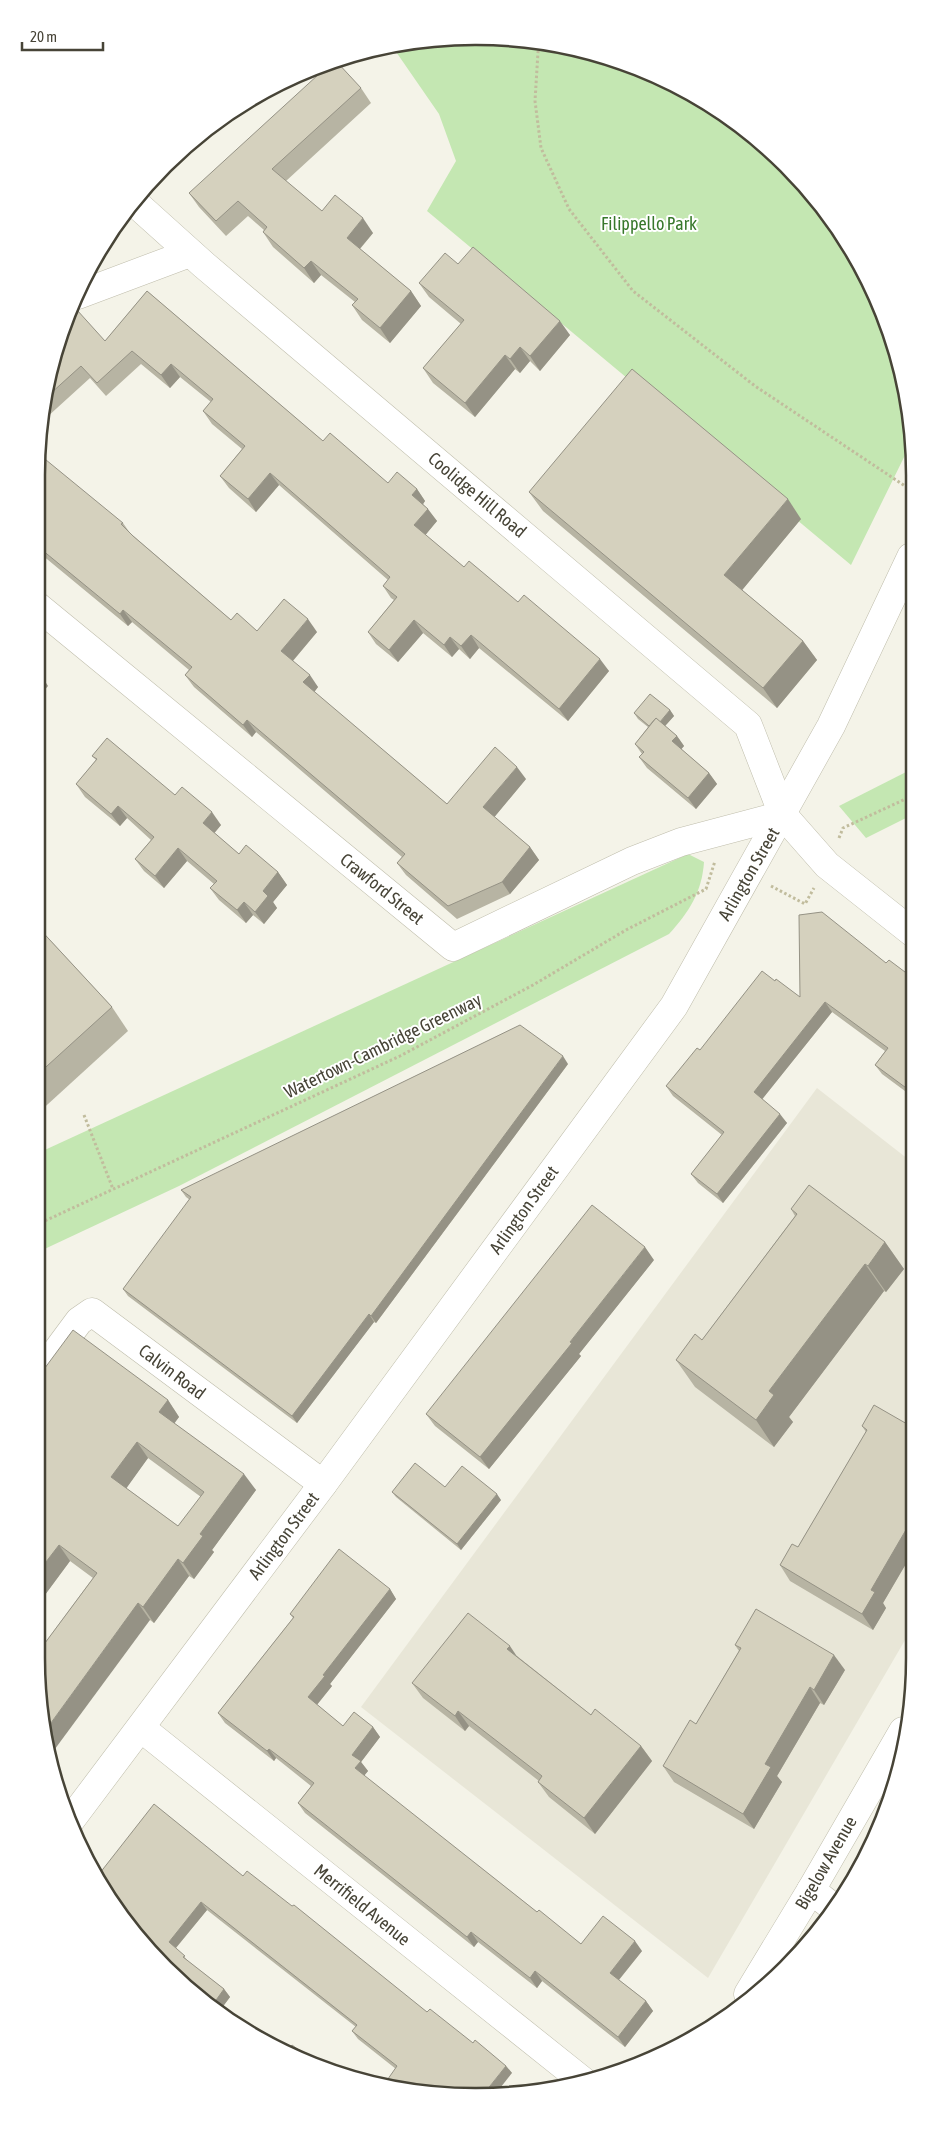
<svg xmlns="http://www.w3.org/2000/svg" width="951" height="2133" font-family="'Asap Condensed',sans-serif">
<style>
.residential{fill:#e8e6d7}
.green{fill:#c4e7b2}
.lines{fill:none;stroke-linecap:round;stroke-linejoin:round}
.minor-casing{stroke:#bfbdab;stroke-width:29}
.path{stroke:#c1bc9d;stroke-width:3;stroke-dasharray:2.5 2.5;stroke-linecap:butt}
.minor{stroke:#fff;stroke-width:28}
.wall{fill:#b7b4a3;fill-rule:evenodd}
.shaded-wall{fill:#959285}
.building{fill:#d5d1be;stroke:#959285;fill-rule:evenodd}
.labels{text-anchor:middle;stroke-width:4;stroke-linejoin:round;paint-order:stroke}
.park-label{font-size:18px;fill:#37782b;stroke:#fff}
.street-label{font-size:18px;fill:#474437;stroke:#fff}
.rim{fill:none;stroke:#474437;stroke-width:2.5}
</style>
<rect width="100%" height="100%" fill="#f4f3e8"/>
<path class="residential" d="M 817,1088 L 913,1163 L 915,1623 L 708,1978 L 361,1707 Z"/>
<g class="green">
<path d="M 447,37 L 533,40 L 617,60 L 720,110 L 806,186 L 881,307 L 911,418 L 911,443 L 851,565 L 427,211 L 456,161 L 439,114 L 392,46 Z"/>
<path d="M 912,769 L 912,815 L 866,838 L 839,806 Z"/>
<path d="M 688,854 L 704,862 C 702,892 689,912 669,934 L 179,1186 L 36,1253 L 36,1154 Z"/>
</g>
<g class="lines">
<g class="minor-casing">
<g id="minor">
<path d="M 134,202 L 204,265 L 748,725 L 783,815 L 827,865 L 913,933"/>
<path d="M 78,295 L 190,253"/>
<path d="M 36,605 L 453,947 L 632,861 L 681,842 L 783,815"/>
<path d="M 36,1379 L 79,1321 L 92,1312 L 323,1484"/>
<path d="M 141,1728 L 583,2081"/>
<path d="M 70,1821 L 323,1484 L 674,1006 L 831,726 L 911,557"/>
<path d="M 811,1890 L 834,1908"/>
<path d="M 748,1994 L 811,1890 L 903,1731"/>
</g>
</g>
<g class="path">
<path d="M 545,43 L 538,52 L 535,101 L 541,148 L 569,209 L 633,291 L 755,386 L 911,490"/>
<path d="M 839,838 L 843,828 L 912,796"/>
<path d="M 771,886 L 805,904 L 814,888"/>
<path d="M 84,1115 L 113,1189"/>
<path d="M 36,1225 L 400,1056 L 533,985 L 626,930 L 706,889 L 715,861"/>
</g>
<use href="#minor" class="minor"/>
</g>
<g class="wall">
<path d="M 361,88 L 371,103 L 286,181 L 322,211 L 373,233 L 360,249 L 411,291 L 421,306 L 390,343 L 362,320 L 352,305 L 355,302 L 321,275 L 314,283 L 273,247 L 263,232 L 264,230 L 248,216 L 226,236 L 199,207 L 189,193 Z"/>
<path d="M 458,264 L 570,335 L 540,371 L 530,361 L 520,373 L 515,369 L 475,417 L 433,383 L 423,368 L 461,324 L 429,297 L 419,283 Z"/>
<path d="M 147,291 L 323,441 L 388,483 L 417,489 L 425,501 L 423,504 L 437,521 L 425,535 L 464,567 L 518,602 L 609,671 L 568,721 L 479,648 L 470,659 L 459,649 L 452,657 L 423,633 L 398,662 L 376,644 L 368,632 L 394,600 L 391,598 L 383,586 L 388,580 L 279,485 L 256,512 L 229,488 L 220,476 L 242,449 L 212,424 L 203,411 L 211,402 L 180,377 L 170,388 L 141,364 L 106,396 L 90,378 L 46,418 L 60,334 L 105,341 Z"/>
<path d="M 36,475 L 123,523 L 130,533 L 231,620 L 257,631 L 317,632 L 293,661 L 318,687 L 314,692 L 447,804 L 526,779 L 494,817 L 530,847 L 539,860 L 510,894 L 457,919 L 406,875 L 397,863 L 402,857 L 256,732 L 252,737 L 194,687 L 185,675 L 189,670 L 132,622 L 128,626 L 36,550 Z"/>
<path d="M 529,492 L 801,519 L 742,590 L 803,641 L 817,660 L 777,708 L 543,511 Z"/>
<path d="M 670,710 L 674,716 L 665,726 L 677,736 L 684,746 L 681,749 L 709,773 L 717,784 L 696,809 L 647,768 L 639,757 L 642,754 L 635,744 L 648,727 L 638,719 L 634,713 Z"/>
<path d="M 92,756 L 175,795 L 221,825 L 214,833 L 239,854 L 278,872 L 287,885 L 273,902 L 277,908 L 264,924 L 253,915 L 246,923 L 219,900 L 210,888 L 214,884 L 187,861 L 164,888 L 144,871 L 135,859 L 151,840 L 127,818 L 120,826 L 85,797 L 76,784 L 96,760 Z"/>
<path d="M 36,925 L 112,1007 L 128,1031 L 36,1115 Z"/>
<path d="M 886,963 L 913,978 L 913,1097 L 882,1074 L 875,1065 L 885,1051 L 832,1012 L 762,1099 L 787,1123 L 723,1203 L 698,1183 L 691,1174 L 722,1135 L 673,1096 L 666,1086 L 700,1050 L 775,981 L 800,997 Z"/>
<path d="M 568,1064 L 376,1323 L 374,1322 L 297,1423 L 128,1296 L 123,1289 L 190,1200 L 186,1197 L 181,1190 Z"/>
<path d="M 791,1209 L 885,1242 L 904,1269 L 886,1292 L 884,1291 L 789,1417 L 793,1422 L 774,1447 L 695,1387 L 676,1360 L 702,1340 L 795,1216 Z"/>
<path d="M 654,1260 L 579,1354 L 581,1356 L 489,1469 L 435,1426 L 426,1414 Z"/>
<path d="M 36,1380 L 168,1400 L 179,1417 L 174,1423 L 256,1490 L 212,1550 L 214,1552 L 194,1579 L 189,1576 L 154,1623 L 150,1620 L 42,1647 L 93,1578 L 70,1561 L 36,1607 ZM 148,1458 L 201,1497 L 178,1526 L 126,1488 Z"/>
<path d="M 862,1426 L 914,1428 L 914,1550 L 883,1603 L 886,1608 L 873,1630 L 790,1581 L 780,1565 L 798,1547 L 866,1432 Z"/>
<path d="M 445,1487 L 501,1500 L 461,1550 L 396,1497 L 392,1492 Z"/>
<path d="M 390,1589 L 396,1599 L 330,1684 L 332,1686 L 317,1705 L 343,1726 L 373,1727 L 380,1737 L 361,1762 L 368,1771 L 364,1776 L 537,1912 L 581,1944 L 642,1951 L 619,1980 L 646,2001 L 653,2011 L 625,2047 L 542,1981 L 537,1988 L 478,1942 L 474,1947 L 305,1813 L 298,1803 L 311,1786 L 276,1758 L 274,1761 L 225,1723 L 218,1713 L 293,1618 L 290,1614 Z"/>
<path d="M 735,1645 L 845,1670 L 824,1705 L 820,1703 L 777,1776 L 782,1782 L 754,1829 L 674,1782 L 663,1766 L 696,1724 L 739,1651 Z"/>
<path d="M 517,1656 L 591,1715 L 641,1746 L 652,1761 L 595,1834 L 549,1797 L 538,1782 L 539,1781 L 469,1726 L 465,1731 L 423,1698 L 412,1683 Z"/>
<path d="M 243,1876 L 427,2012 L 506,2066 L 512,2073 L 396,2069 L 358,2039 L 352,2031 L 356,2027 L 207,1910 L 176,1948 L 189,1962 L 224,1989 L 230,1997 L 221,2009 L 96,1878 Z"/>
</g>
<g class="shaded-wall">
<path d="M 363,218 L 373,233 L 357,252 L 347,238 Z"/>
<path d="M 311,261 L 321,275 L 314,283 L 304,268 Z"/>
<path d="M 411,291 L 421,306 L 390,343 L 380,328 Z"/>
<path d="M 560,321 L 570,335 L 540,371 L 530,356 Z"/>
<path d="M 520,347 L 530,361 L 520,373 L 510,359 Z"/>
<path d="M 505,355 L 515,369 L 475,417 L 465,403 Z"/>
<path d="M 171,364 L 180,377 L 170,388 L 161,375 Z"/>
<path d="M 270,473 L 279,485 L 256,512 L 248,499 Z"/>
<path d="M 417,489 L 425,501 L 421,507 L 412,495 Z"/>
<path d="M 788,499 L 801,519 L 738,595 L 724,575 Z"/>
<path d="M 428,509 L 437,521 L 423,538 L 414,525 Z"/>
<path d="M 123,610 L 132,622 L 128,626 L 120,614 Z"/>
<path d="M 308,619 L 317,632 L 290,664 L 281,651 Z"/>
<path d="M 414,620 L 423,633 L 398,662 L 389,650 Z"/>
<path d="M 471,635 L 479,648 L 470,659 L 461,646 Z"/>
<path d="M 450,637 L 459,649 L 452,657 L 444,645 Z"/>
<path d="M 803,641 L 817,660 L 777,708 L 763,688 Z"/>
<path d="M 600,659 L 609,671 L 568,721 L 559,709 Z"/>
<path d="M 41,675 L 48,686 L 36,700 L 36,681 Z"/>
<path d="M 310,675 L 318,687 L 312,695 L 303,682 Z"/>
<path d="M 670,710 L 674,716 L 657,735 L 654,730 Z"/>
<path d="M 247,720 L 256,732 L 252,737 L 243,725 Z"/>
<path d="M 677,736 L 684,746 L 679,752 L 672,741 Z"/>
<path d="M 517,767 L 526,779 L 492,820 L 483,807 Z"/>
<path d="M 709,773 L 717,784 L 696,809 L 688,798 Z"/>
<path d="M 118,806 L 127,818 L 120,826 L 111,814 Z"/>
<path d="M 212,812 L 221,825 L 212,836 L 203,823 Z"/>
<path d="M 530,847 L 539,860 L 510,894 L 502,882 Z"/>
<path d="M 178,848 L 187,861 L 164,888 L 155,876 Z"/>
<path d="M 278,872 L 287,885 L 273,902 L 277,908 L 264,924 L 255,912 L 263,891 Z"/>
<path d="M 244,902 L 253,915 L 246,923 L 237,910 Z"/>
<path d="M 913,992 L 913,1005 L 908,998 Z"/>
<path d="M 825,1002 L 832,1012 L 760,1102 L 754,1092 Z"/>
<path d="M 563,1056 L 568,1064 L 376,1323 L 371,1316 Z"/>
<path d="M 780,1114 L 787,1123 L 723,1203 L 717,1194 Z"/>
<path d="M 885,1242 L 904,1269 L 886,1292 L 868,1266 Z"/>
<path d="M 645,1247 L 654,1260 L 579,1354 L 581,1356 L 489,1469 L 480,1457 Z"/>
<path d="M 865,1264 L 884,1291 L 789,1417 L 793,1422 L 774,1447 L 756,1420 L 769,1391 Z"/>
<path d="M 369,1314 L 374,1322 L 297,1423 L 292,1416 Z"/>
<path d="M 168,1400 L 179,1417 L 171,1428 L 159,1412 Z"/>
<path d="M 137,1442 L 148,1458 L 123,1493 L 111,1477 Z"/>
<path d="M 244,1474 L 256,1490 L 212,1550 L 214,1552 L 194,1579 L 183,1563 L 200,1534 Z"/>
<path d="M 497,1494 L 501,1500 L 461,1550 L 457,1544 Z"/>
<path d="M 914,1516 L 914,1550 L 883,1603 L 886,1608 L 873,1630 L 862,1614 L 871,1590 Z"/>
<path d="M 59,1545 L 70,1561 L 36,1607 L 36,1575 Z"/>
<path d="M 178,1559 L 189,1576 L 154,1623 L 143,1607 Z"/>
<path d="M 390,1589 L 396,1599 L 330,1684 L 332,1686 L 315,1707 L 308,1697 L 323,1675 Z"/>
<path d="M 138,1603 L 150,1620 L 52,1753 L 48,1727 Z"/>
<path d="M 510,1646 L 520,1661 L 507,1649 Z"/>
<path d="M 834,1655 L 845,1670 L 824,1705 L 814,1690 Z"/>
<path d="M 810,1687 L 820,1703 L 777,1776 L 782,1782 L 754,1829 L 743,1814 L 765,1764 Z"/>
<path d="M 458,1711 L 469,1726 L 465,1731 L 455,1716 Z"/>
<path d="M 373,1727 L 380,1737 L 361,1762 L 368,1771 L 362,1778 L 355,1768 L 352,1755 Z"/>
<path d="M 641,1746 L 652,1761 L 595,1834 L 584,1818 Z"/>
<path d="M 269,1749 L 276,1758 L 274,1761 L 267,1751 Z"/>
<path d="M 201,1902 L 207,1910 L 174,1950 L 169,1942 Z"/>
<path d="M 471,1932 L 478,1942 L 474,1947 L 467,1937 Z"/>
<path d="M 635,1941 L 642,1951 L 617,1982 L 610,1973 Z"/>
<path d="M 535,1971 L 542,1981 L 537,1988 L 530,1978 Z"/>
<path d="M 224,1989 L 230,1997 L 221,2009 L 214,2003 Z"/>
<path d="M 646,2001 L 653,2011 L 625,2047 L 618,2037 Z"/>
<path d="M 506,2066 L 512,2073 L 497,2092 L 486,2091 Z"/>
</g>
<g class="building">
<path d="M 336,61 L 361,88 L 272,169 L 322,211 L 335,195 L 363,218 L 347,238 L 411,291 L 380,328 L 352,305 L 358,299 L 311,261 L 304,268 L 263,232 L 267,227 L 238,201 L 216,221 L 189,193 L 331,63 Z"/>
<path d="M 473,247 L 560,321 L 530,356 L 520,347 L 510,359 L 505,355 L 465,403 L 423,368 L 464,320 L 419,283 L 445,253 L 458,264 Z"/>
<path d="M 147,291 L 323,441 L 330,433 L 388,483 L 397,472 L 417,489 L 412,495 L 428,509 L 414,525 L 464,567 L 469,561 L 518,602 L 524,595 L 600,659 L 559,709 L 471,635 L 461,646 L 450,637 L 444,645 L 414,620 L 389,650 L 368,632 L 397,597 L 383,586 L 390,577 L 270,473 L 248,499 L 220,476 L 245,446 L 203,411 L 213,399 L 171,364 L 161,375 L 132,351 L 97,383 L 81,366 L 50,394 L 60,334 L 66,320 L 77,310 L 105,341 Z"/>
<path d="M 632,369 L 788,499 L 724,575 L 803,641 L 763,688 L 529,492 Z"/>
<path d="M 40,455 L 123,523 L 121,524 L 133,536 L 231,620 L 237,613 L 257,631 L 284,599 L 308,619 L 281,651 L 310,675 L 303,682 L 447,804 L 495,747 L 517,767 L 483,807 L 530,847 L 502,882 L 448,906 L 397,863 L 405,854 L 247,720 L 243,725 L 185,675 L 192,667 L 123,610 L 120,614 L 36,545 L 36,475 Z"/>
<path d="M 36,671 L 41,675 L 36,681 Z"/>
<path d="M 650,694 L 670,710 L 660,722 L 656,718 L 649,726 L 634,713 Z"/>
<path d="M 656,718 L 677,736 L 672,741 L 709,773 L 688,798 L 639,757 L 644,752 L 635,744 Z"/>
<path d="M 107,738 L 175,795 L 182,787 L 212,812 L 203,823 L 239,854 L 246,845 L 278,872 L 263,891 L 268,896 L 255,912 L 244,902 L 237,910 L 210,888 L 217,881 L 178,848 L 155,876 L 135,859 L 154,837 L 118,806 L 111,814 L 76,784 L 97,759 L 92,756 Z"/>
<path d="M 822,912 L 886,963 L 889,960 L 913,978 L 913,992 L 908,998 L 913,1002 L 913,1093 L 875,1065 L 888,1048 L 825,1002 L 754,1092 L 780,1114 L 717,1194 L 691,1174 L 724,1132 L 666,1086 L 697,1048 L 700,1050 L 762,971 L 775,981 L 776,979 L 800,997 L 799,915 Z"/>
<path d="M 36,925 L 112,1007 L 36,1076 Z"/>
<path d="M 520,1025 L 563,1056 L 371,1316 L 369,1314 L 292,1416 L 123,1289 L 191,1197 L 181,1190 Z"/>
<path d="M 913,1136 L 913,1142 L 910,1140 Z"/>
<path d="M 809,1185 L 885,1242 L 868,1266 L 865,1264 L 769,1391 L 774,1395 L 756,1420 L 676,1360 L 695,1334 L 702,1340 L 797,1214 L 791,1209 Z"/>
<path d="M 592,1205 L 645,1247 L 570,1342 L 572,1343 L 480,1457 L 426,1414 Z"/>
<path d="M 73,1330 L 168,1400 L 159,1412 L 244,1474 L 200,1534 L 203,1536 L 183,1563 L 178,1559 L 143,1607 L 138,1603 L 48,1727 L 36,1658 L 36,1643 L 42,1647 L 97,1573 L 59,1545 L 36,1575 L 36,1380 ZM 137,1442 L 204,1492 L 178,1526 L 111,1477 Z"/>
<path d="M 874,1405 L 914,1428 L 914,1516 L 871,1590 L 875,1592 L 862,1614 L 780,1565 L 792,1544 L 798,1547 L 867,1430 L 862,1426 Z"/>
<path d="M 415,1463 L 445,1487 L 462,1466 L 497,1494 L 457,1544 L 392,1492 Z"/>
<path d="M 339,1549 L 390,1589 L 323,1675 L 325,1676 L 308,1697 L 343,1726 L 354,1712 L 373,1727 L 352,1755 L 361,1761 L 355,1768 L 537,1912 L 539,1910 L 581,1944 L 603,1916 L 635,1941 L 610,1973 L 646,2001 L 618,2037 L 535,1971 L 530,1978 L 471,1932 L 467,1937 L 298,1803 L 314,1783 L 269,1749 L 267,1751 L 218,1713 L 294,1617 L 290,1614 Z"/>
<path d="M 756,1609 L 834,1655 L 814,1690 L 810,1687 L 765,1764 L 771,1767 L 743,1814 L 663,1766 L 690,1720 L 696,1724 L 741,1648 L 735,1645 Z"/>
<path d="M 468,1613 L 510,1646 L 507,1649 L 591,1715 L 595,1709 L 641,1746 L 584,1818 L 538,1782 L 542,1776 L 458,1711 L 455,1716 L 412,1683 Z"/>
<path d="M 154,1804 L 243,1876 L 247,1871 L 292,1906 L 294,1905 L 427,2012 L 430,2009 L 473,2043 L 475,2040 L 506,2066 L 486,2091 L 390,2088 L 383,2086 L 397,2066 L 352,2031 L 357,2025 L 201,1902 L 169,1942 L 185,1956 L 183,1957 L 224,1989 L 214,2003 L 145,1947 L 96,1878 Z"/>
<path d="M 292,2045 L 310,2058 L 288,2050 Z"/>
</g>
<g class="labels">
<g class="park-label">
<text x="649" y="230">Filippello Park</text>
</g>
<g class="street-label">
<text transform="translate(477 495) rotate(40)" y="6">Coolidge Hill Road</text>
<text transform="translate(749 874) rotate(-60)" y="6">Arlington Street</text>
<text transform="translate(382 889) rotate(39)" y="6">Crawford Street</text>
<text transform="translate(383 1046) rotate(-26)" y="6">Watertown-Cambridge Greenway</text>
<text transform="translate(524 1210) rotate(-54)" y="6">Arlington Street</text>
<text transform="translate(172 1372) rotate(37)" y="6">Calvin Road</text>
<text transform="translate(284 1536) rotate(-53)" y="6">Arlington Street</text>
<text transform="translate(826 1863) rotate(-60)" y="6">Bigelow Avenue</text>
<text transform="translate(362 1905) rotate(39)" y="6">Merrifield Avenue</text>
</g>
</g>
<path d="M0 0H951V2133H0ZM475 45H476A430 430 0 0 1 906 475V1658A430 430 0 0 1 476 2088H475A430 430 0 0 1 45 1658V475A430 430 0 0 1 475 45Z" fill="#fff" fill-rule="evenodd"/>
<path class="rim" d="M475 45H476A430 430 0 0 1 906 475V1658A430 430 0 0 1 476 2088H475A430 430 0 0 1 45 1658V475A430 430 0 0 1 475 45Z"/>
<path d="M22 42v8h81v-8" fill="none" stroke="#474437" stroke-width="2.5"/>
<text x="30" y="42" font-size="15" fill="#474437" stroke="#ffffff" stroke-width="4" paint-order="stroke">20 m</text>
</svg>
